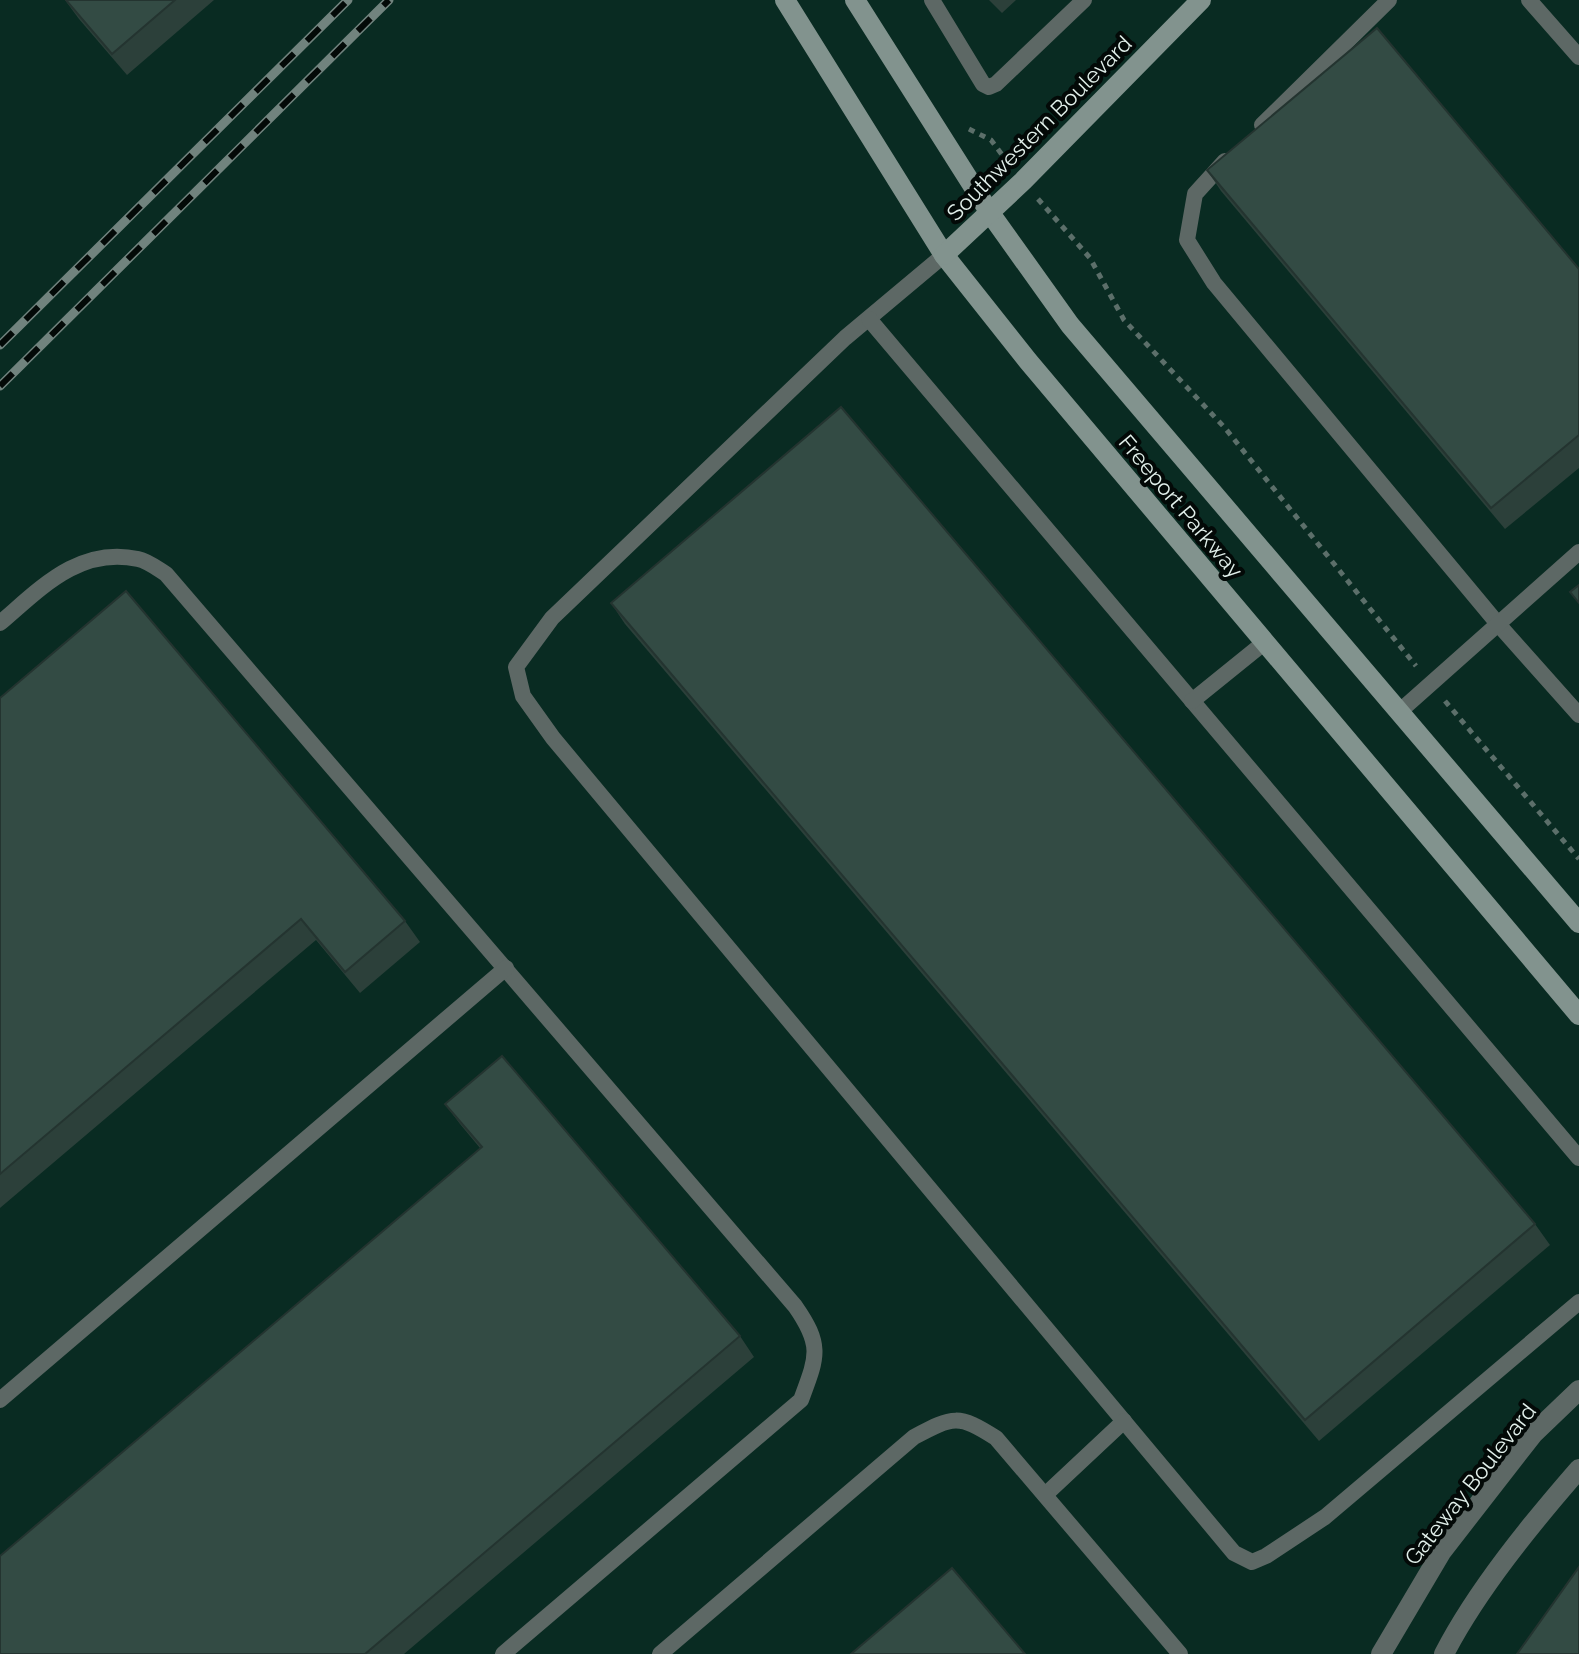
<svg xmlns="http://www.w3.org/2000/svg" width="1579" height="1654" font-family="Raleway,sans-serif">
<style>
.built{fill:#092b22}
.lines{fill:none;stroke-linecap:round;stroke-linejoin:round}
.path{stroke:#5c6f6a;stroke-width:5;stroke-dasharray:6 6;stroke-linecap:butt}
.lane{stroke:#5d6865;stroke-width:16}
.street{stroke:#5d6865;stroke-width:20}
.secondary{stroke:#82938e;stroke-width:20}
.rail-casing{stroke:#71837e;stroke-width:9}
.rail{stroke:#030907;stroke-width:6;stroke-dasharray:18;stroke-linecap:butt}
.wall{fill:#2c403a}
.building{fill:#334b44;stroke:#243430;stroke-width:2}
.labels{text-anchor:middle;stroke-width:8;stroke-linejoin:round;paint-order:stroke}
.street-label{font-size:22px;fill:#e2f0eb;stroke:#030907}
</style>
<rect width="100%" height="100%" fill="#0b221c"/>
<rect class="built" x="0" y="0" width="1579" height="1654"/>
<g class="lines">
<g class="path">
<path d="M 969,129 L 991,140 L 1006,160"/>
<path d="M 1038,199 L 1090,258 L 1124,320 L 1225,428 L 1416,666"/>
<path d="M 1445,701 L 1579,859"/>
</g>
<g class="lane">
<path d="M 932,0 L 983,84 L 989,87 L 996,84 L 1084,0"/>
<path d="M 1529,0 L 1579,57"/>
<path d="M 1262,125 L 1389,0"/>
<path d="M 1225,161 L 1195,194 L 1187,240 L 1214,283 L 1498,624 L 1579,715"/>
<path d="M 944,255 L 845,338 L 552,618 L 516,667 L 523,696 L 553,738 L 1234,1553 L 1252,1562 L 1266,1556 L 1325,1517 L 1579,1302"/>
<path d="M 869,319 L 1579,1158"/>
<path d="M 0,623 C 40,589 79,546 138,559 C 148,561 158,569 166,574 L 795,1306 C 823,1346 817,1357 801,1400 L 503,1654"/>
<path d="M 1192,701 L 1265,642"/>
<path d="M 1399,712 L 1579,552"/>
<path d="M 0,1400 L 506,968"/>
<path d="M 1045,1495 L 1124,1421"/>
<path d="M 660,1654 L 914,1437 C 954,1416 958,1414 996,1438 L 1180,1654"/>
</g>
<g class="street">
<path d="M 1381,1654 L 1442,1551 L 1533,1434 L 1579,1390"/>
<path d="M 1444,1654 C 1477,1590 1532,1523 1579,1469"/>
</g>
<g class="secondary">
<path d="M 785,0 L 944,255 L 1028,361 L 1579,1015"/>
<path d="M 855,0 L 990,213 L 1070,325 L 1579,923"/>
<path d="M 944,255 L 1023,181 L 1201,0"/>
</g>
<g class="rail-casing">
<g id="rail">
<path d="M 0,345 L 348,0"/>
<path d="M 0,386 L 389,0"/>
</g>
</g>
<use href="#rail" class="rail"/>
</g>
<g class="wall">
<path d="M 65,0 L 214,0 L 127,75 L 79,19 Z"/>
<path d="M 989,0 L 1016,0 L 1002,13 Z"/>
<path d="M 1207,170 L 1579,269 L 1579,468 L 1505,529 L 1221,191 Z"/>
<path d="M 611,603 L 1535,1224 L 1550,1245 L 1319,1441 L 625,624 Z"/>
<path d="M 0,698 L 405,921 L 420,942 L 360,993 L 316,940 L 0,1208 Z"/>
<path d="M 445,1104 L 740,1336 L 754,1357 L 404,1654 L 0,1654 L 480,1148 L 460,1124 Z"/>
</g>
<g class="building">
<path d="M 66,0 L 175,0 L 112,54 Z"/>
<path d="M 1377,28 L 1579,269 L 1579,435 L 1491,508 L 1207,170 Z"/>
<path d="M 841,407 L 1535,1224 L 1305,1420 L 611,603 Z"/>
<path d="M 1579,585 L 1579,603 L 1570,592 Z"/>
<path d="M 126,591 L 405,921 L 345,972 L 301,919 L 0,1174 L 0,698 Z"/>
<path d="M 502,1056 L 740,1336 L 365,1654 L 0,1654 L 0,1556 L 482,1147 L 445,1104 Z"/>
<path d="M 1579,1567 L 1579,1654 L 1517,1654 Z"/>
<path d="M 952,1568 L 1025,1654 L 851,1654 Z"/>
</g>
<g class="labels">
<g class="street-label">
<text transform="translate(1039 128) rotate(-45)" y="8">Southwestern Boulevard</text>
<text transform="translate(1181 506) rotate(50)" y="8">Freeport Parkway</text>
<text transform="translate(1470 1484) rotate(-52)" y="8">Gateway Boulevard</text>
</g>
</g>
</svg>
